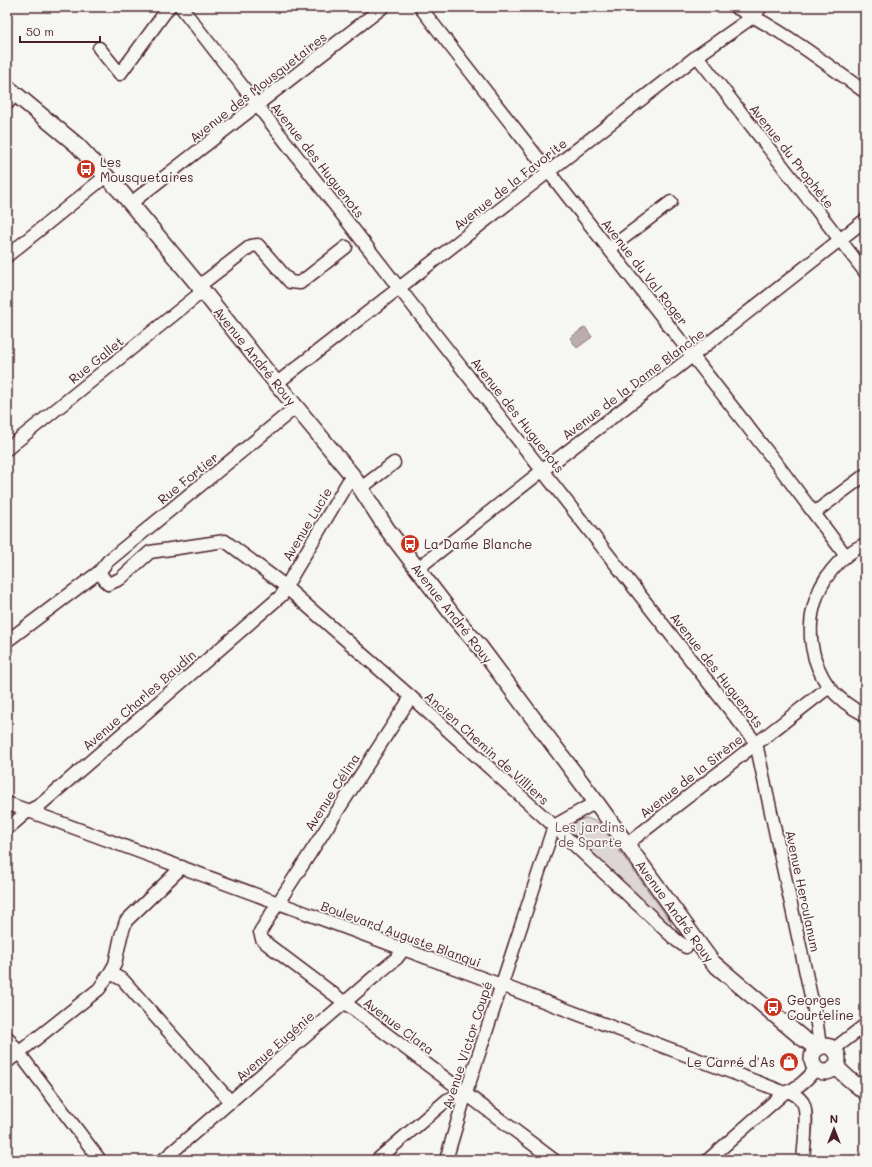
<svg xmlns="http://www.w3.org/2000/svg" width="872" height="1167" font-family="Mali,sans-serif">
<style>
.green{fill:#ddd6d5;stroke:#947a80}
.water{fill:#bbadae;stroke:#8e747a}
.lines{fill:none;stroke-linecap:round;stroke-linejoin:round}
.minor-casing{stroke:#4a1f2b;stroke-width:15}
.major-casing{stroke:#4a1f2b;stroke-width:18}
.minor{stroke:#f6f6f2;stroke-width:12}
.major{stroke:#f6f6f2;stroke-width:15}
.labels{text-anchor:middle;stroke-width:3.5;stroke-linejoin:round;paint-order:stroke}
.street-label{font-size:13px;fill:#4a1f2b;stroke:#f6f6f2}
.poi-label{font-size:13px;fill:#4a1f2b;stroke:#f6f6f2;text-anchor:start}
.park-label{font-size:13px;fill:#6f4d56;stroke:#f6f6f2}
</style>
<rect width="100%" height="100%" fill="#f6f6f2"/>
<filter id="ink" filterUnits="userSpaceOnUse"><feTurbulence type="fractalNoise" baseFrequency=".025" numOctaves="2"/><feDisplacementMap in="SourceGraphic" scale="8" xChannelSelector="R" yChannelSelector="G"/><feConvolveMatrix kernelMatrix="1 2 1 2 8 2 1 2 1" color-interpolation-filters="sRGB"/></filter>
<g filter="url(#ink)">
<path class="green" d="M 587,818 L 599,823 L 671,922 L 671,925 L 667,924 L 566,830 C 573,823 578,820 587,818 Z"/>
<path class="water" d="M 585,327 L 592,337 L 577,348 L 570,338 Z"/>
<g class="lines">
<g class="minor-casing">
<g id="minor">
<path d="M 181,7 L 399,288 L 756,743 L 817,1024 L 820,1047"/>
<path d="M 420,7 L 780,468 L 846,556"/>
<path d="M 735,7 C 783,31 823,61 865,92"/>
<path d="M 99,48 L 120,74 L 169,7"/>
<path d="M 697,56 L 865,272"/>
<path d="M 7,104 L 15,94"/>
<path d="M 131,203 L 383,7"/>
<path d="M 609,249 L 671,202"/>
<path d="M 7,256 L 106,176"/>
<path d="M 199,286 L 251,246 L 258,245 L 290,282 L 300,283 L 346,247"/>
<path d="M 277,383 L 697,56 L 754,16 L 761,7"/>
<path d="M 7,449 L 203,291"/>
<path d="M 361,488 L 394,463"/>
<path d="M 814,513 L 865,475"/>
<path d="M 865,544 C 811,569 794,639 829,687 C 839,699 851,708 865,715"/>
<path d="M 417,569 L 543,470 L 677,368 L 865,220"/>
<path d="M 99,572 L 108,584 L 120,579 L 150,552 L 225,541 L 280,582 L 411,697 L 554,826 L 676,940 L 686,947"/>
<path d="M 7,641 L 99,572 L 108,561 L 296,407"/>
<path d="M 411,697 L 278,903 L 260,932 L 262,939 L 267,944 L 554,1160"/>
<path d="M 7,803 L 501,985 L 773,1088 L 784,1093"/>
<path d="M 7,829 L 28,811 L 40,805 L 282,595 L 285,588 L 352,475"/>
<path d="M 627,844 L 829,687"/>
<path d="M 110,973 L 123,980 L 231,1102"/>
<path d="M 7,1037 L 100,1160"/>
<path d="M 834,1049 L 865,1025"/>
<path d="M 7,1062 L 99,989 L 110,973 L 115,964 L 121,936 L 126,921 L 182,867"/>
<path d="M 790,1092 C 796,1095 802,1099 804,1105 C 808,1117 804,1146 803,1160"/>
<path d="M 163,1160 L 374,977 L 397,958 L 403,950"/>
<path d="M 377,1160 L 447,1100 L 466,1093"/>
<path d="M 446,1160 L 466,1093 L 554,826 L 596,802"/>
<path d="M 708,1160 L 784,1093 C 797,1089 808,1079 816,1068"/>
</g>
</g>
<g class="major-casing">
<g id="major">
<path d="M 7,87 L 77,145 L 122,193 L 199,286 L 268,373 L 352,475 L 387,529 L 455,618 L 480,647 L 596,802 L 712,962 L 801,1037 L 817,1048"/>
<circle cx="825" cy="1059" r="13"/>
<path d="M 835,1066 L 849,1079 L 865,1092"/>
</g>
</g>
<use href="#minor" class="minor"/>
<use href="#major" class="major"/>
</g>
</g>
<defs>
<g id="bus-disc" transform="scale(1)"><circle r="9.5" fill="#c8321e" stroke="#f6f6f2"/><path d="M-5-6H5V4H4V6H2V4H-2V6H-4V4H-5ZM-3.5-4V0h7V-4ZM-3.5 1.2v1.5H-2V1.2ZM2 1.2v1.5H3.5V1.2Z" fill="#fff"/></g>
<g id="shop-disc" transform="scale(1)"><circle r="9.5" fill="#c8321e" stroke="#f6f6f2"/><path d="M-5-2.5h2.3a2.7 3.5 0 0 1 5.4 0H5L5.5 6h-11ZM-1.5-2.5h3a1.5 2.3 0 0 0-3 0Z" fill="#fff"/></g>
</defs>
<g fill-rule="evenodd">
<use href="#bus-disc" x="86" y="169"/>
<use href="#bus-disc" x="410" y="544"/>
<use href="#bus-disc" x="773" y="1007"/>
<use href="#shop-disc" x="789" y="1062"/>
</g>
<g class="labels">
<g class="street-label">
<text transform="translate(258 87) rotate(-38)" y="5">Avenue des Mousquetaires</text>
<text transform="translate(792 156) rotate(52)" y="5">Avenue du Prophète</text>
<text transform="translate(318 160) rotate(52)" y="5">Avenue des Huguenots</text>
<text transform="translate(510 184) rotate(-38)" y="5">Avenue de la Favorite</text>
<text transform="translate(645 272) rotate(52)" y="5">Avenue du Val Roger</text>
<text transform="translate(255 356) rotate(51)" y="5">Avenue André Rouy</text>
<text transform="translate(96 360) rotate(-39)" y="5">Rue Gallet</text>
<text transform="translate(633 384) rotate(-37)" y="5">Avenue de la Dame Blanche</text>
<text transform="translate(518 415) rotate(52)" y="5">Avenue des Huguenots</text>
<text transform="translate(188 478) rotate(-39)" y="5">Rue Fortier</text>
<text transform="translate(307 524) rotate(-59)" y="5">Avenue Lucie</text>
<text transform="translate(452 613) rotate(52)" y="5">Avenue André Rouy</text>
<text transform="translate(717 670) rotate(52)" y="5">Avenue des Huguenots</text>
<text transform="translate(139 700) rotate(-41)" y="5">Avenue Charles Baudin</text>
<text transform="translate(487 748) rotate(42)" y="5">Ancien Chemin de Villiers</text>
<text transform="translate(691 776) rotate(-38)" y="5">Avenue de la Sirène</text>
<text transform="translate(332 792) rotate(-57)" y="5">Avenue Célina</text>
<text transform="translate(803 891) rotate(78)" y="5">Avenue Herculanum</text>
<text transform="translate(675 911) rotate(54)" y="5">Avenue André Rouy</text>
<text transform="translate(401 934) rotate(20)" y="5">Boulevard Auguste Blanqui</text>
<text transform="translate(399 1026) rotate(37)" y="5">Avenue Clara</text>
<text transform="translate(467 1045) rotate(-72)" y="5">Avenue Victor Coupé</text>
<text transform="translate(275 1046) rotate(-41)" y="5">Avenue Eugénie</text>
</g>
<g class="poi-label">
<text x="100" y="167">Les<tspan x="100" dy="15">Mousquetaires</tspan></text>
<text x="424" y="549">La Dame Blanche</text>
<text x="787" y="1005">Georges<tspan x="787" dy="15">Courteline</tspan></text>
<text x="775" y="1067" text-anchor="end">Le Carré d'As</text>
</g>
<g class="park-label">
<text x="590" y="832">Les jardins<tspan x="590" dy="15">de Sparte</tspan></text>
</g>
</g>
<rect width="872" height="1167" fill="none" stroke="#f6f6f2" stroke-width="24"/>
<rect x="12" y="12" width="848" height="1143" fill="none" stroke="#4a1f2b" stroke-width="1.5" filter="url(#ink)"/>
<g transform="translate(834 1129)" stroke="#f6f6f2" stroke-width="3" paint-order="stroke">
<path d="M0-3L7 15L0 10L-7 15Z" fill="#4a1f2b"/>
<text y="-6" font-size="11" font-weight="bold" text-anchor="middle" fill="#4a1f2b">N</text>
</g>
<path d="M20 36v6h80v-6" fill="none" stroke="#4a1f2b" stroke-width="2"/>
<text x="26" y="36" font-size="12" fill="#4a1f2b" stroke="#f6f6f2" stroke-width="3" paint-order="stroke">50 m</text>
</svg>
